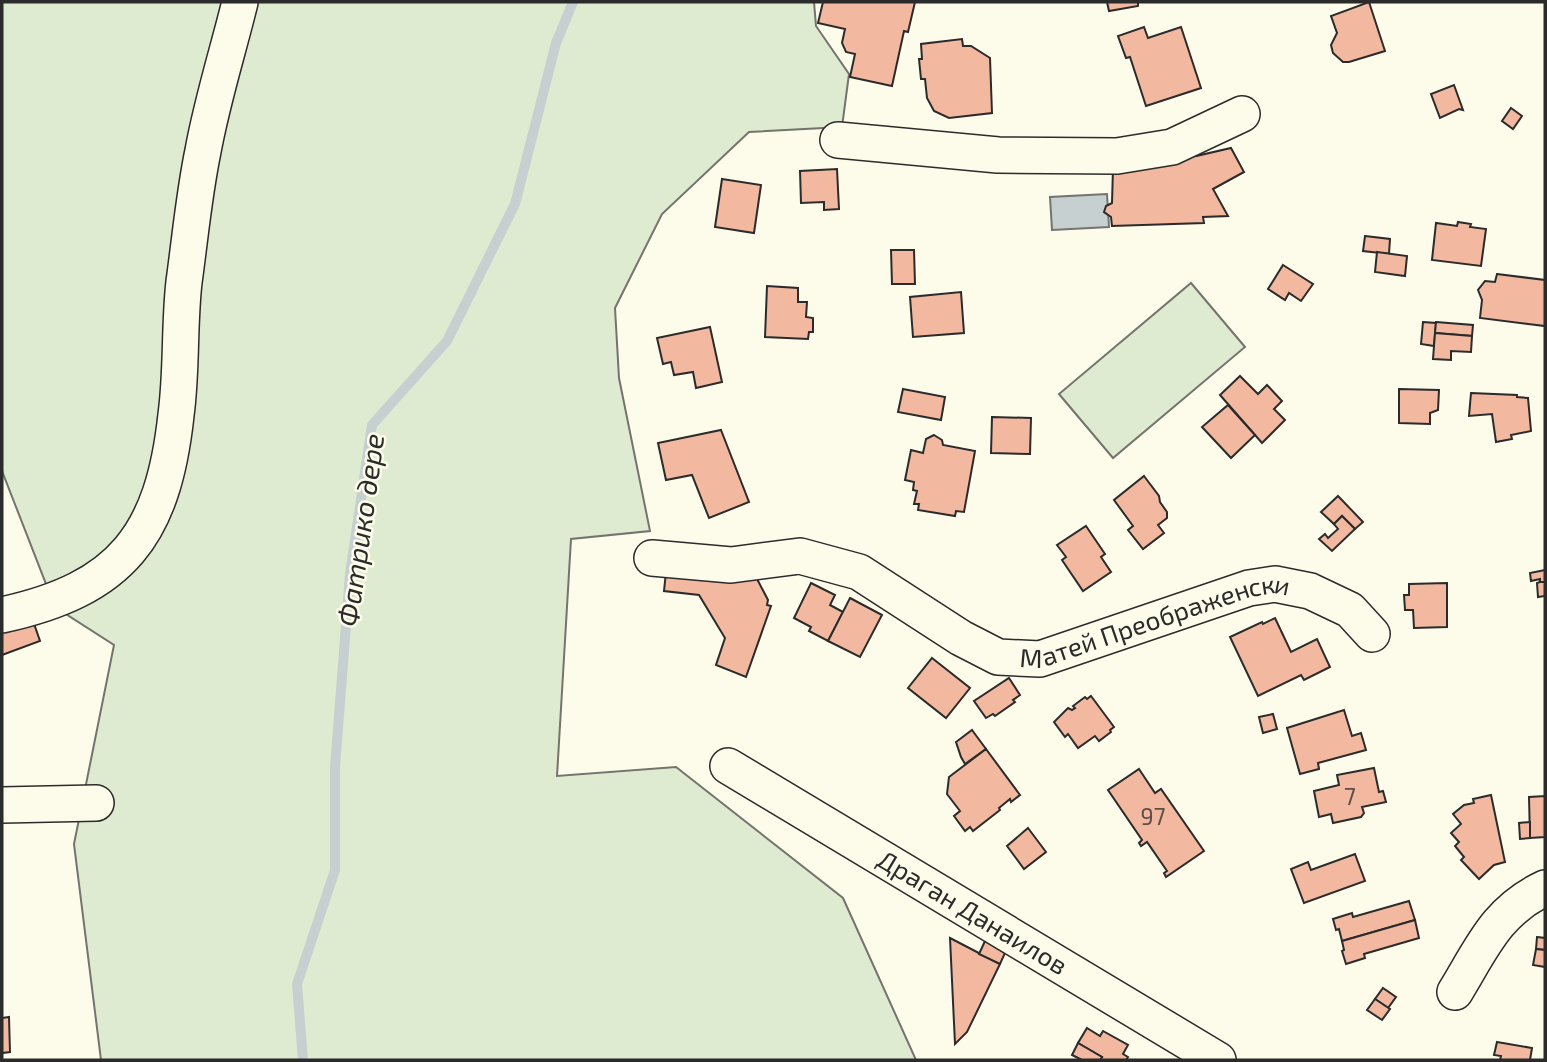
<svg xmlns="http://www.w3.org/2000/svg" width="1547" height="1062" font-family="'Exo 2',sans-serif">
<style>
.green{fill:#deebd1;stroke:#74746e;stroke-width:2}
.water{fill:#c7d0d0;stroke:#74746e;stroke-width:2}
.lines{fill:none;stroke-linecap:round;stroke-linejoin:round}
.stream{stroke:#c7d0d0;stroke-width:10}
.building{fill:#f2b8a0;stroke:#2b2b2b;stroke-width:2}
.minor-casing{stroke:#2b2b2b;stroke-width:38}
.minor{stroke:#fdfbea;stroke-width:35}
.labels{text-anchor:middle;stroke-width:5;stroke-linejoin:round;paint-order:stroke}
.number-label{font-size:23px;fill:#5d4e48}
.street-label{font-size:26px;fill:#2b2b2b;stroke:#fdfbea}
.water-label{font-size:28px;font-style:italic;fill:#2b2b2b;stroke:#fdfbea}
</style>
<rect width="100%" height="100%" fill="#fdfbea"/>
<g class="green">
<path d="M 2,2 L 814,2 L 816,26 L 849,74 L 842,127 L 749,132 L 662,214 L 615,308 L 619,378 L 650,531 L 571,539 L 557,776 L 676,767 L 843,898 L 916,1060 L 101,1060 L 74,844 L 114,645 L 55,607 L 2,471 Z"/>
<path d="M 1191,283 L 1245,347 L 1113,458 L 1059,394 Z"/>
</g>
<path class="water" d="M 1107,194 L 1109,227 L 1052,230 L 1050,197 Z"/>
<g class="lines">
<path class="stream" d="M 303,1060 L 297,984 L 335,870 L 335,767 L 350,574 L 372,425 L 447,341 L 515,204 L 556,43 L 573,2"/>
</g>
<g class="building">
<path d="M 823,2 L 915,2 L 908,32 L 904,31 L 892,86 L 850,77 L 855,54 L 846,52 L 842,43 L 845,29 L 818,23 Z"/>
<path d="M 1107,2 L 1138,2 L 1138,6 L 1109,11 Z"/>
<path d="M 1369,2 L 1385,51 L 1349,62 L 1343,62 L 1333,53 L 1331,45 L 1337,33 L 1331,16 Z"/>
<path d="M 1144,27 L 1148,38 L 1181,27 L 1201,88 L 1146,106 L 1130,57 L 1126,58 L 1118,36 Z"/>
<path d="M 962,39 L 963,46 L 971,46 L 990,58 L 992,113 L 949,118 L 934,111 L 927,98 L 925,79 L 921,79 L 919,59 L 922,59 L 921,44 Z"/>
<path d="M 1454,85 L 1463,110 L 1459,109 L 1440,118 L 1431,94 Z"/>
<path d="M 1511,108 L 1522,116 L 1513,129 L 1502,121 Z"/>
<path d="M 1191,148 L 1196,156 L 1231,148 L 1244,172 L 1213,189 L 1228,216 L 1203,217 L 1204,223 L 1112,226 L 1111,217 L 1104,212 L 1106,206 L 1112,203 L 1113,168 Z"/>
<path d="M 837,169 L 839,209 L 824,210 L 824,202 L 801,203 L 800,171 Z"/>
<path d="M 722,179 L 761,185 L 754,233 L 715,227 Z"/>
<path d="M 1458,222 L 1471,224 L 1470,227 L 1486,229 L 1481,266 L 1432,260 L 1436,223 L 1457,226 Z"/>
<path d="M 1365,236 L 1390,239 L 1389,254 L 1363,251 Z"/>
<path d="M 891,250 L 914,250 L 915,284 L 892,284 Z"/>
<path d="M 1377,252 L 1407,256 L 1405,276 L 1375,272 Z"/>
<path d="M 1283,265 L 1313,284 L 1301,301 L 1289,293 L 1285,300 L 1268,289 Z"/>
<path d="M 1497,274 L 1545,280 L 1545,326 L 1480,318 L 1482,300 L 1478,290 L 1485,281 L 1495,282 Z"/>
<path d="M 767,286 L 798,288 L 798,302 L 807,302 L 806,317 L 813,318 L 813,332 L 809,332 L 808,339 L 765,337 Z"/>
<path d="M 961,292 L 964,333 L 913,337 L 910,297 Z"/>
<path d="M 1423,322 L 1436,323 L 1434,346 L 1421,344 Z"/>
<path d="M 1436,322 L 1473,325 L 1472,336 L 1435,333 Z"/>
<path d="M 710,327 L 722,382 L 696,388 L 693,372 L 674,375 L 671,362 L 663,364 L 657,338 Z"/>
<path d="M 1435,333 L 1472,336 L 1471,352 L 1451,351 L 1451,360 L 1433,359 Z"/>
<path d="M 1240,376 L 1258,394 L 1267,385 L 1282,401 L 1274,409 L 1285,420 L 1262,443 L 1220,395 Z"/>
<path d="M 903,389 L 945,397 L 941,420 L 898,412 Z"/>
<path d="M 1399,389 L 1439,390 L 1438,410 L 1430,413 L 1430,424 L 1399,423 Z"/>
<path d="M 1471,393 L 1517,395 L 1517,397 L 1528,398 L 1531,431 L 1511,435 L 1512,439 L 1496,442 L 1492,414 L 1469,416 Z"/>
<path d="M 1228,405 L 1255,435 L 1231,458 L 1202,427 Z"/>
<path d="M 992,417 L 1031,418 L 1030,454 L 991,453 Z"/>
<path d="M 721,430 L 749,502 L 709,518 L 692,475 L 666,480 L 658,443 Z"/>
<path d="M 934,435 L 942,440 L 943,445 L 975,451 L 964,512 L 956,511 L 955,516 L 918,510 L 919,504 L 914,504 L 917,491 L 913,490 L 914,482 L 905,480 L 911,450 L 923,453 L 926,439 Z"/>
<path d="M 1144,476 L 1159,496 L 1160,502 L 1167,512 L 1167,518 L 1158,525 L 1164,533 L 1143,549 L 1128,530 L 1133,526 L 1114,500 Z"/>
<path d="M 1338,496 L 1363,522 L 1355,529 L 1342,516 L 1334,524 L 1321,512 Z"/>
<path d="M 1342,516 L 1355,529 L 1332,551 L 1319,539 L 1325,534 L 1328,538 L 1338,529 L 1334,524 Z"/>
<path d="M 1086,526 L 1105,554 L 1101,557 L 1111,572 L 1083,591 L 1062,560 L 1066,557 L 1057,545 Z"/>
<path d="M 667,562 L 756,577 L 768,600 L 767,605 L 771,606 L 746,677 L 716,665 L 725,638 L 699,595 L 664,591 Z"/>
<path d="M 1545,570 L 1545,582 L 1540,582 L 1540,579 L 1531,581 L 1530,573 Z"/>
<path d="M 1540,582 L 1545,582 L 1545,596 L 1538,597 L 1537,583 Z"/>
<path d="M 811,583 L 835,595 L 830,605 L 843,612 L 828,641 L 809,631 L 811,627 L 794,618 Z"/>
<path d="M 1447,583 L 1447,627 L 1414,628 L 1413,610 L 1405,610 L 1404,595 L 1409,595 L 1409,584 Z"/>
<path d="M 850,598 L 882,615 L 860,657 L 828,641 Z"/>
<path d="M 31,615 L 40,641 L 2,655 L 2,625 Z"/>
<path d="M 1275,618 L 1291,652 L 1317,639 L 1330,667 L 1304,680 L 1301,675 L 1258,696 L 1230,637 L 1262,622 L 1263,624 Z"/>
<path d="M 932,658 L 970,688 L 946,718 L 908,688 Z"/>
<path d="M 1009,678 L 1020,695 L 1013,700 L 1015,702 L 995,716 L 993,714 L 986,718 L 974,701 Z"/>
<path d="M 1091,696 L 1114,727 L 1110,730 L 1111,732 L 1099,741 L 1095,736 L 1078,748 L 1068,734 L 1065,737 L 1054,722 L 1068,708 L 1072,710 L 1075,708 L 1073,706 L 1085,697 L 1087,699 Z"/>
<path d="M 1344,710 L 1352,736 L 1361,733 L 1366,750 L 1318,763 L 1319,769 L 1300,774 L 1287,728 Z"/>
<path d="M 1273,714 L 1277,729 L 1263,733 L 1259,717 Z"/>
<path d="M 972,730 L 986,749 L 965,764 L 961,757 L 956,742 Z"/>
<path d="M 986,749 L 1020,795 L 1011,802 L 1010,799 L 999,808 L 1000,810 L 973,831 L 970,827 L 965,831 L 954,816 L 960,811 L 947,794 L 949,777 Z"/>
<path d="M 1374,768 L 1379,792 L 1383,791 L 1386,802 L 1362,807 L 1364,813 L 1361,817 L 1333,823 L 1331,814 L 1319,817 L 1314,791 L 1339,785 L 1337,775 Z"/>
<path d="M 1139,769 L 1155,793 L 1161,789 L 1204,851 L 1166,877 L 1164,873 L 1167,871 L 1147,842 L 1141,846 L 1139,843 L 1142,840 L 1108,790 Z"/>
<path d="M 1491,795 L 1505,862 L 1494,865 L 1479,879 L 1461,860 L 1464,857 L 1455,846 L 1459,842 L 1451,833 L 1461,824 L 1453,814 L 1464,805 L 1474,803 L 1473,799 Z"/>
<path d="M 1545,796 L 1545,837 L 1530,838 L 1529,797 Z"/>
<path d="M 1530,822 L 1530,838 L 1520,839 L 1519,823 Z"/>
<path d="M 1028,828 L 1046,852 L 1024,869 L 1007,846 Z"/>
<path d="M 1355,854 L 1365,881 L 1304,903 L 1291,869 L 1308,862 L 1311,870 Z"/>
<path d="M 1409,901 L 1415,920 L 1342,941 L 1339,929 L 1336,930 L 1333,919 L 1352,913 L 1353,917 Z"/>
<path d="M 1415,920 L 1419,938 L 1364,954 L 1365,958 L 1346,964 L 1342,951 L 1344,950 L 1342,941 Z"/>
<path d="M 1537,937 L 1545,938 L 1545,950 L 1536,949 Z"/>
<path d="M 950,938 L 1000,964 L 967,1032 L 955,1044 Z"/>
<path d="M 985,941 L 1005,953 L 1000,964 L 979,954 Z"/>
<path d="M 1536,949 L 1545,950 L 1545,967 L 1533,965 Z"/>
<path d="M 1383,988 L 1396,997 L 1388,1008 L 1375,999 Z"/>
<path d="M 1375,999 L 1390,1009 L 1382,1020 L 1367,1010 Z"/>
<path d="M 9,1017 L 10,1052 L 2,1053 L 2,1018 Z"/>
<path d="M 1087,1028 L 1100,1036 L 1103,1031 L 1128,1045 L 1123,1054 L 1128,1057 L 1126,1060 L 1100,1060 L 1102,1057 L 1078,1043 Z"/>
<path d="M 1497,1042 L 1532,1048 L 1530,1060 L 1500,1060 L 1501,1056 L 1494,1055 Z"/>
<path d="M 1078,1043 L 1102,1057 L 1100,1060 L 1082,1060 L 1072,1055 Z"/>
</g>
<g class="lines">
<g class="minor-casing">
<g id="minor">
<path d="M 838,140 L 998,155 L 1117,156 L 1172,147 L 1242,114"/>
<path id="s1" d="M 652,558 L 731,565 L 800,556 L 859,572 L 961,638 L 998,657 L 1040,659 L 1249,588 L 1275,584 L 1310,591 L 1350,610 L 1372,634"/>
<path d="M 2,615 C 122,589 163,535 176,415 C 182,371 179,326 184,282 C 190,239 194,194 203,151 C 212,101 228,51 240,2"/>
<path id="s2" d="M 728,766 L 1218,1060"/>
<path d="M 2,805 L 96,803"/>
<path d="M 1455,992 C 1482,948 1496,911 1545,888"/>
</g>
</g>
<use href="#minor" class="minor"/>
</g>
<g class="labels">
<g class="number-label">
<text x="1350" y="805">7</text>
<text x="1153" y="825">97</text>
</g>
<g class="street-label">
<text dy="9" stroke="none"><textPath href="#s1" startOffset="536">Матей Преображенски</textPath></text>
<text dy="9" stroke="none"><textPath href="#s2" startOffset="285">Драган Данаилов</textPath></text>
</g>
<g class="water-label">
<text transform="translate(361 530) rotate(-82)" y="10">Фатрико дере</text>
</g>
</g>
<rect width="1547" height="1062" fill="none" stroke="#2b2b2b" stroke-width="7"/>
</svg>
